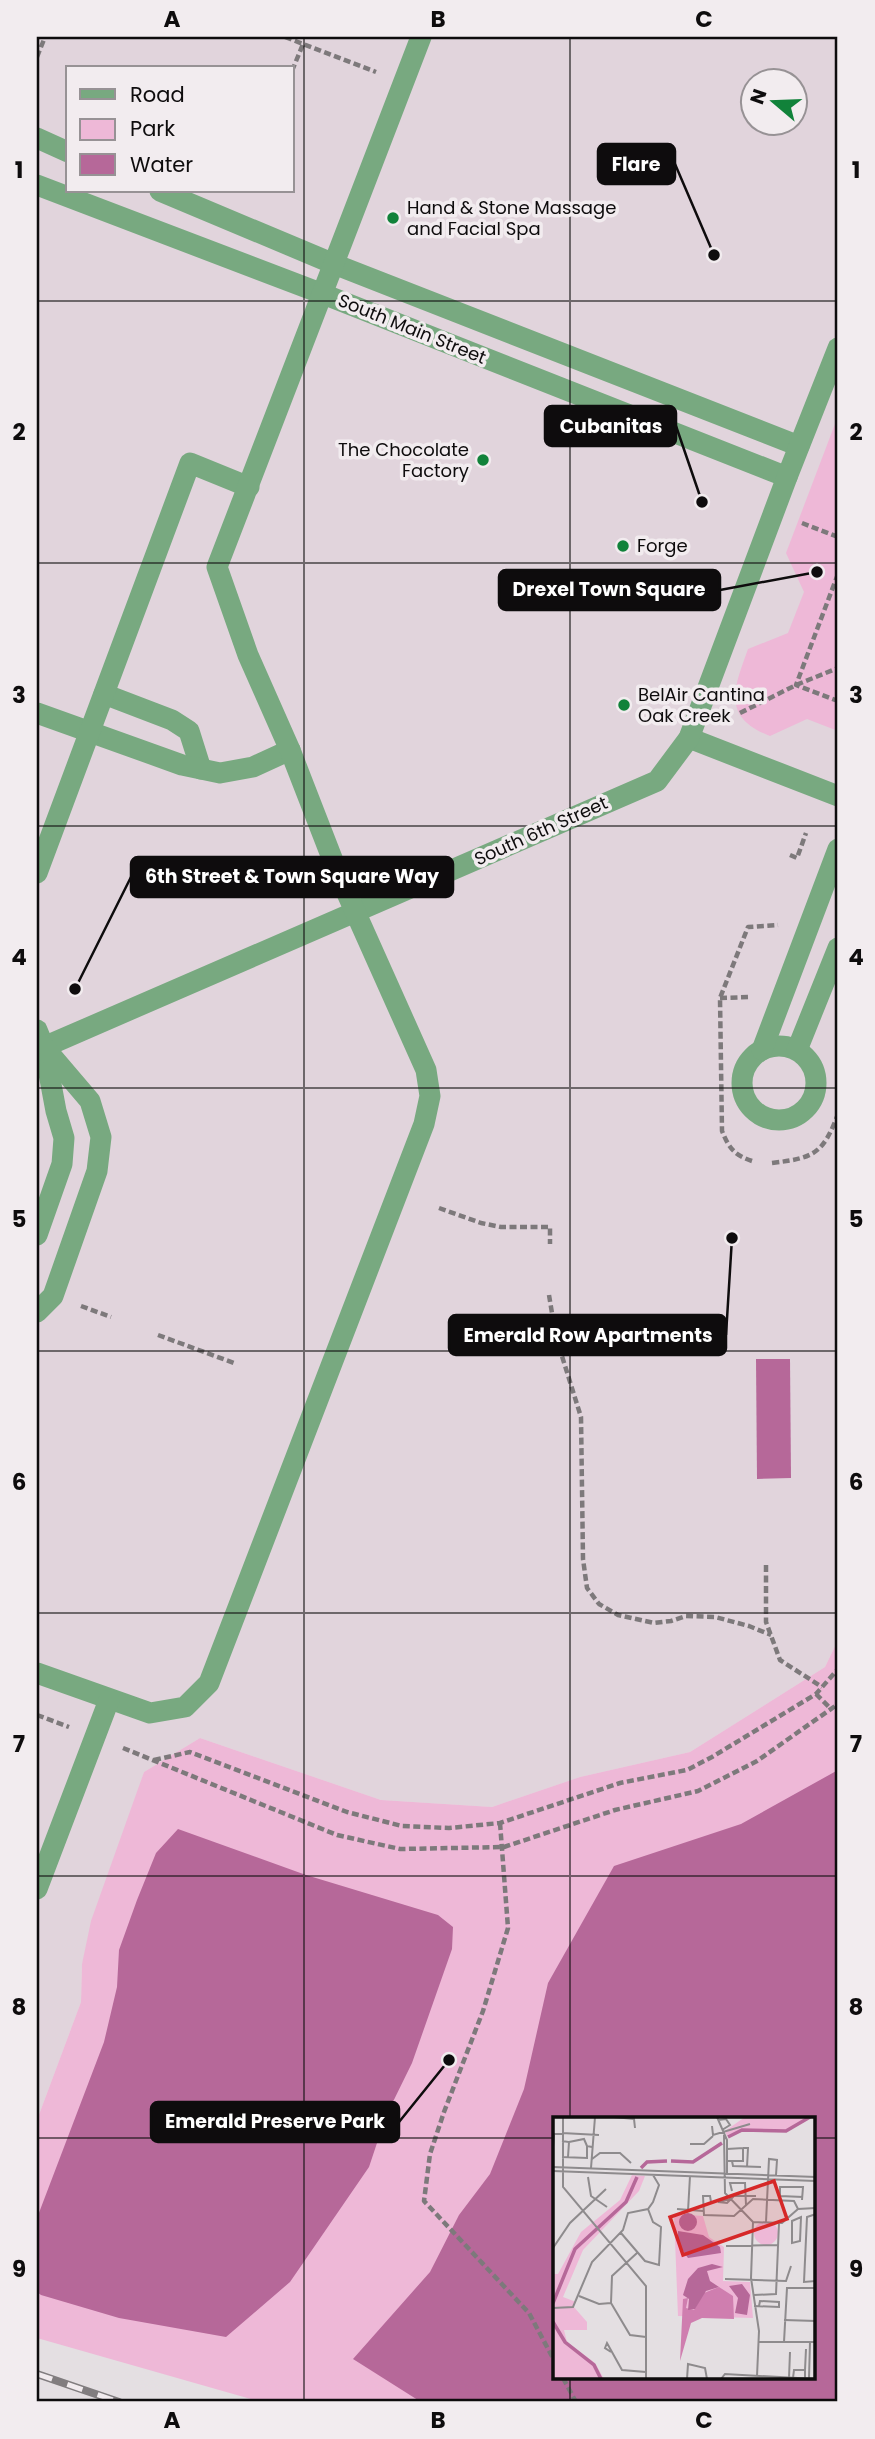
<svg xmlns="http://www.w3.org/2000/svg" width="875" height="2439" font-family="Poppins,sans-serif">
<style>
.built{fill:#e1d4dc;fill-rule:evenodd}
.green{fill:#eeb8d7;fill-rule:evenodd}
.water{fill:#b66899;fill-rule:evenodd}
.lines{fill:none;stroke-linecap:round;stroke-linejoin:round}
.path{stroke:#7d797b;stroke-width:4.5;stroke-dasharray:7 3.5;stroke-linecap:butt}
.minor{stroke:#78a980;stroke-width:21}
.rail-casing{stroke:#817d7f;stroke-width:8}
.rail{stroke:#f2ecef;stroke-width:5;stroke-dasharray:16;stroke-linecap:butt}
.grid{fill:none;stroke:#0e0c0d;stroke-width:2;stroke-opacity:0.55}
.poi-dot{fill:#11823a;stroke:#f2ecef;stroke-width:2.5}
.labels{text-anchor:middle;stroke-width:7;stroke-linejoin:round;paint-order:stroke}
.poi-label{font-size:18px;fill:#0e0c0d;stroke:#f2ecef;text-anchor:start}
.street-label{font-size:18px;fill:#0e0c0d;stroke:#f2ecef}
.inset-river{fill:none;stroke:#b66899;stroke-width:3.5}
.inset-road{fill:none;stroke:#8e8b8d;stroke-width:2}
.view{fill:#d62828;fill-opacity:0.15;stroke:#d62828;stroke-width:3.5}
.inset-edge{fill:none;stroke:#0e0c0d;stroke-width:3.5}
.leader{fill:none;stroke:#0e0c0d;stroke-width:2.5}
.callout-dot{fill:#0e0c0d;stroke:#f2ecef;stroke-width:2.5}
.callout{fill:#0e0c0d;stroke:#0e0c0d;stroke-width:2.5}
.callout-label{font-size:19px;text-anchor:middle;font-weight:bold;fill:#fff}
.neatline{fill:none;stroke:#0e0c0d;stroke-width:2.5}
.grid-label{font-size:23px;text-anchor:middle;font-weight:bold;fill:#0e0c0d}
</style>
<rect width="100%" height="100%" fill="#e4dfe2"/>
<path class="built" d="M 37,37 L 838,37 L 838,1640 L 825,1667 L 690,1752 L 580,1777 L 492,1807 L 381,1800 L 200,1738 L 144,1772 L 82,1964 L 81,2002 L 37,2120 ZM 68,68 L 292,68 L 292,191 L 68,191 ZM 752,80 L 794,80 L 794,122 L 752,122 Z"/>
<g class="green">
<path d="M 838,416 L 838,731 L 807,719 L 770,736 C 721,717 734,688 748,649 L 788,633 L 804,592 L 786,553 Z"/>
<path d="M 838,1640 L 838,2402 L 261,2402 L 37,2338 L 37,2120 L 81,2002 L 82,1964 L 91,1921 L 144,1772 L 200,1738 L 381,1800 L 492,1807 L 580,1777 L 690,1752 L 825,1667 ZM 555,2119 L 814,2119 L 814,2378 L 555,2378 Z"/>
</g>
<g class="water">
<path d="M 756,1359 L 790,1359 L 791,1478 L 757,1479 Z"/>
<path d="M 838,1770 L 838,2402 L 421,2402 L 353,2359 L 430,2272 L 459,2215 L 490,2174 L 524,2089 L 548,1983 L 614,1866 L 741,1824 ZM 555,2119 L 814,2119 L 814,2378 L 555,2378 Z"/>
<path d="M 178,1829 L 306,1875 L 438,1915 L 453,1927 L 452,1949 L 412,2063 L 386,2116 L 369,2167 L 290,2282 L 226,2337 L 119,2318 L 41,2295 L 37,2292 L 37,2218 L 104,2042 L 117,1987 L 119,1950 L 137,1900 L 156,1853 Z"/>
</g>
<g class="lines">
<g class="path">
<path d="M 285,37 L 376,72"/>
<path d="M 37,57 L 45,37"/>
<path d="M 292,71 L 303,44"/>
<path d="M 802,523 L 838,537"/>
<path d="M 838,574 L 796,685 L 838,701"/>
<path d="M 740,713 L 796,685 L 838,668"/>
<path d="M 790,855 L 797,858 L 806,833"/>
<path d="M 720,998 L 751,997"/>
<path d="M 752,1161 C 734,1155 729,1148 722,1131 L 720,998 L 748,927 L 778,925"/>
<path d="M 772,1163 C 814,1158 823,1154 838,1114"/>
<path d="M 439,1208 L 481,1223 L 501,1227 L 550,1227 L 550,1244"/>
<path d="M 549,1295 L 556,1337 L 581,1417 L 583,1559 L 587,1588 L 599,1604 L 618,1615 L 654,1623 L 671,1621 L 686,1616 L 715,1617 L 749,1626 L 771,1635"/>
<path d="M 81,1306 L 111,1317"/>
<path d="M 158,1335 L 234,1363"/>
<path d="M 766,1565 L 766,1622 L 780,1660 L 822,1687"/>
<path d="M 816,1694 L 832,1710"/>
<path d="M 37,1715 L 69,1727"/>
<path d="M 123,1748 L 337,1835 L 400,1849 L 504,1847 L 615,1810 L 698,1791 L 757,1761 L 838,1704"/>
<path d="M 154,1760 L 190,1752 L 347,1812 L 402,1826 L 449,1828 L 500,1823 L 620,1783 L 687,1770 L 712,1757 L 816,1694 L 838,1669"/>
<path d="M 500,1823 L 508,1928 L 483,2011 L 444,2112 L 430,2154 L 424,2201 L 529,2313 L 555,2362"/>
<path d="M 563,2378 L 576,2402"/>
</g>
<g class="minor">
<path d="M 37,138 L 68,152"/>
<path d="M 37,185 L 323,294 L 787,477"/>
<path d="M 160,191 L 334,264 L 799,446"/>
<path d="M 104,694 L 172,720 L 189,731 L 201,769"/>
<path d="M 37,713 L 182,765 L 220,773 L 253,767 L 290,750"/>
<path d="M 689,738 L 838,796"/>
<path d="M 37,873 L 190,463 L 249,487"/>
<path d="M 37,1030 L 44,1047 L 56,1111 L 64,1138 L 62,1164 L 37,1235"/>
<circle cx="779" cy="1083" r="37"/>
<path d="M 37,1050 L 657,781 L 689,738 L 787,477 L 838,348"/>
<path d="M 762,1050 L 838,849"/>
<path d="M 797,1050 L 838,948"/>
<path d="M 37,1312 L 53,1296 L 97,1171 L 101,1137 L 90,1101 L 44,1047"/>
<path d="M 37,1673 L 150,1713 L 185,1707 L 209,1683 L 424,1124 L 430,1096 L 426,1070 L 337,871 L 290,750 L 248,655 L 217,567 L 421,37"/>
<path d="M 37,1889 L 109,1700"/>
</g>
<g class="rail-casing">
<path id="rail" d="M 37,2374 L 119,2402"/>
</g>
<use href="#rail" class="rail"/>
</g>
<path class="grid" d="M 304,37 L 304,2402M 570,37 L 570,2119M 37,301 L 838,301M 37,563 L 838,563M 37,826 L 838,826M 37,1088 L 838,1088M 37,1351 L 838,1351M 37,1613 L 838,1613M 37,1876 L 838,1876M 37,2138 L 555,2138M 814,2138 L 838,2138M 570,2378 L 570,2402"/>
<g class="poi-dot">
<circle cx="393" cy="218" r="7"/>
<circle cx="483" cy="460" r="7"/>
<circle cx="623" cy="546" r="7"/>
<circle cx="624" cy="705" r="7"/>
</g>
<g class="labels">
<g class="poi-label">
<text x="407" y="214">Hand &amp; Stone Massage<tspan x="407" dy="21">and Facial Spa</tspan></text>
<text x="469" y="456" text-anchor="end">The Chocolate<tspan x="469" dy="21">Factory</tspan></text>
<text x="637" y="552">Forge</text>
<text x="638" y="701">BelAir Cantina<tspan x="638" dy="21">Oak Creek</tspan></text>
</g>
<g class="street-label">
<text transform="translate(412 329) rotate(22)" y="6">South Main Street</text>
<text transform="translate(541 831) rotate(-24)" y="6">South 6th Street</text>
</g>
</g>
<g transform="translate(553 2117)">
<rect width="262" height="262" fill="#e4dfe2"/>
<path d="M 192,0 L 255,0 L 233,14 L 189,12 L 174,19 L 172,14 ZM 79,58 L 92,59 L 86,74 L 30,133 L 10,180 L 23,185 L 20,189 L 34,205 L 34,213 L 11,213 L 14,225 L 42,246 L 51,262 L 0,262 L 0,157 L 5,157 L 28,115 L 67,83 ZM 121,97 L 150,99 L 156,120 L 171,130 L 170,164 L 197,165 L 200,201 L 125,199 ZM201 116a12 12 0 1 1 24 0a12 12 0 1 1-24 0Z" fill="#eeb8d7"/>
<path d="M 166,170 L 180,179 L 181,202 L 149,201 L 138,206 L 127,244 L 130,182 L 135,181 L 133,191 L 141,193 L 151,176 Z" fill="#cf7eaf"/>
<path d="M126 105a9 9 0 1 1 18 0a9 9 0 1 1-18 0ZM 125,114 L 150,118 L 167,130 L 168,136 L 135,141 L 125,127 ZM 159,147 L 170,150 L 154,154 L 157,164 L 166,170 L 153,174 L 142,192 L 135,193 L 136,182 L 130,178 L 135,162 L 145,151 ZM 189,167 L 197,178 L 194,198 L 182,196 L 185,181 L 176,169 Z" fill="#b66899"/>
<path class="inset-river" d="M 175,20 L 189,13 L 233,14 L 257,0M 118,44 L 140,45 L 169,26M 88,51 L 94,45 L 114,44M 0,186 L 22,132 L 73,85 L 84,60M 0,205 L 12,225 L 41,248 L 48,262"/>
<path class="inset-road" d="M 10,0 L 10,70 L 93,169 L 93,262M 61,0 L 81,2 L 82,11M 164,0 L 174,23 L 174,57M 165,3 L 173,2 L 177,8 L 169,13M 159,9 L 160,18 L 197,7M 9,16 L 46,18M 171,18 L 172,76 L 200,105M 9,24 L 16,25 L 15,40M 16,25 L 31,22 L 34,29M 137,27 L 151,27 L 160,19M 0,30 L 1,17 L 9,17M 190,31 L 195,31 L 194,50M 174,32 L 190,31 L 190,44 L 174,44M 9,40 L 34,41 L 34,29 L 39,30M 39,42 L 47,36 L 67,36 L 78,46M 179,44 L 180,49 L 208,50M 0,50 L 263,60M 38,51 L 42,0M 0,54 L 263,64M 35,60 L 38,79 L 54,90M 179,74 L 177,66 L 192,66 L 193,88M 227,79 L 250,80M 177,82 L 165,85 L 174,86 L 181,79 L 203,79M 227,83 L 227,70 L 250,70 L 249,83M 158,85 L 157,79 L 150,79 L 151,98 L 181,99 L 200,82 L 241,84 L 245,92M 124,92 L 150,94M 135,94 L 137,59M 263,97 L 254,100 L 251,165 L 263,164M 248,100 L 247,124 L 239,126 L 239,104 ZM 200,105 L 198,161 L 206,214 L 204,259M 200,105 L 229,106 L 245,92 L 263,91M 213,105 L 216,42 L 224,43 L 223,58M 68,116 L 92,144 L 106,148 L 108,110 L 100,105 L 95,92M 173,129 L 225,128M 0,131 L 17,106 L 53,72M 84,136 L 59,159 L 58,186 L 77,218 L 93,220M 172,162 L 233,164 L 238,149M 201,178 L 223,177 L 226,106M 26,179 L 46,187 L 58,186M 201,189 L 226,190 L 226,185 L 207,184 L 206,189M 0,191 L 20,190 L 39,145 L 70,113 L 75,96 L 95,92 L 100,85 L 106,68 L 100,58M 231,203 L 263,204M 206,225 L 263,225M 231,225 L 234,171 L 263,171M 58,235 L 52,231 L 54,226 L 69,253 L 93,255M 252,253 L 253,232M 236,261 L 237,235M 240,261 L 241,253 L 252,253 L 252,261M 256,261 L 257,225M 134,262 L 135,247 L 152,251 L 154,262M 168,262 L 172,257 L 263,262"/>
<path class="view" d="M 221,64 L 234,102 L 130,138 L 117,100 Z"/>
<rect width="262" height="262" class="inset-edge"/>
</g>
<path class="leader" d="M714 255L675 164M702 502L676 426M817 572L720 590M75 989L131 877M732 1238L726 1335M449 2060L399 2122"/>
<g class="callout-dot">
<circle cx="714" cy="255" r="7"/>
<circle cx="702" cy="502" r="7"/>
<circle cx="817" cy="572" r="7"/>
<circle cx="75" cy="989" r="7"/>
<circle cx="732" cy="1238" r="7"/>
<circle cx="449" cy="2060" r="7"/>
</g>
<g class="callout">
<rect x="598" y="144" width="77" height="40" rx="7"/>
<rect x="545" y="406" width="131" height="40" rx="7"/>
<rect x="499" y="570" width="221" height="40" rx="7"/>
<rect x="131" y="857" width="322" height="40" rx="7"/>
<rect x="449" y="1315" width="277" height="40" rx="7"/>
<rect x="151" y="2102" width="248" height="40" rx="7"/>
</g>
<g class="callout-label">
<text x="636" y="171">Flare</text>
<text x="611" y="433">Cubanitas</text>
<text x="609" y="596">Drexel Town Square</text>
<text x="292" y="883">6th Street &amp; Town Square Way</text>
<text x="588" y="1342">Emerald Row Apartments</text>
<text x="275" y="2128">Emerald Preserve Park</text>
</g>
<rect width="875" height="2439" fill="none" stroke="#f2ecef" stroke-width="77"/>
<rect x="66" y="66" width="228" height="126" fill="#f2ecef" stroke="#979295" stroke-width="2"/>
<rect x="80" y="89" width="35" height="10" fill="#78a980" stroke="#979295" stroke-width="2"/>
<text x="130" y="102" font-size="21" fill="#0e0c0d">Road</text>
<rect x="80" y="119" width="35" height="21" fill="#eeb8d7" stroke="#979295" stroke-width="2"/>
<text x="130" y="136" font-size="21" fill="#0e0c0d">Park</text>
<rect x="80" y="154" width="35" height="21" fill="#b66899" stroke="#979295" stroke-width="2"/>
<text x="130" y="172" font-size="21" fill="#0e0c0d">Water</text>
<g transform="translate(774 102) rotate(289)"><circle r="33" fill="#f2ecef" stroke="#979295" stroke-width="2"/>
<path d="M0-5L12 26L0 18L-12 26Z" fill="#11823a"/>
<text y="-10" font-size="19" font-weight="bold" text-anchor="middle" fill="#0e0c0d">N</text>
</g>
<rect x="38" y="38" width="798" height="2362" class="neatline"/>
<g class="grid-label">
<text x="172" y="27">A</text>
<text x="438" y="27">B</text>
<text x="704" y="27">C</text>
<text x="19" y="178">1</text>
<text x="856" y="178">1</text>
<text x="19" y="440">2</text>
<text x="856" y="440">2</text>
<text x="19" y="703">3</text>
<text x="856" y="703">3</text>
<text x="19" y="965">4</text>
<text x="856" y="965">4</text>
<text x="19" y="1227">5</text>
<text x="856" y="1227">5</text>
<text x="19" y="1490">6</text>
<text x="856" y="1490">6</text>
<text x="19" y="1752">7</text>
<text x="856" y="1752">7</text>
<text x="19" y="2015">8</text>
<text x="856" y="2015">8</text>
<text x="19" y="2277">9</text>
<text x="856" y="2277">9</text>
<text x="172" y="2428">A</text>
<text x="438" y="2428">B</text>
<text x="704" y="2428">C</text>
</g>
</svg>
